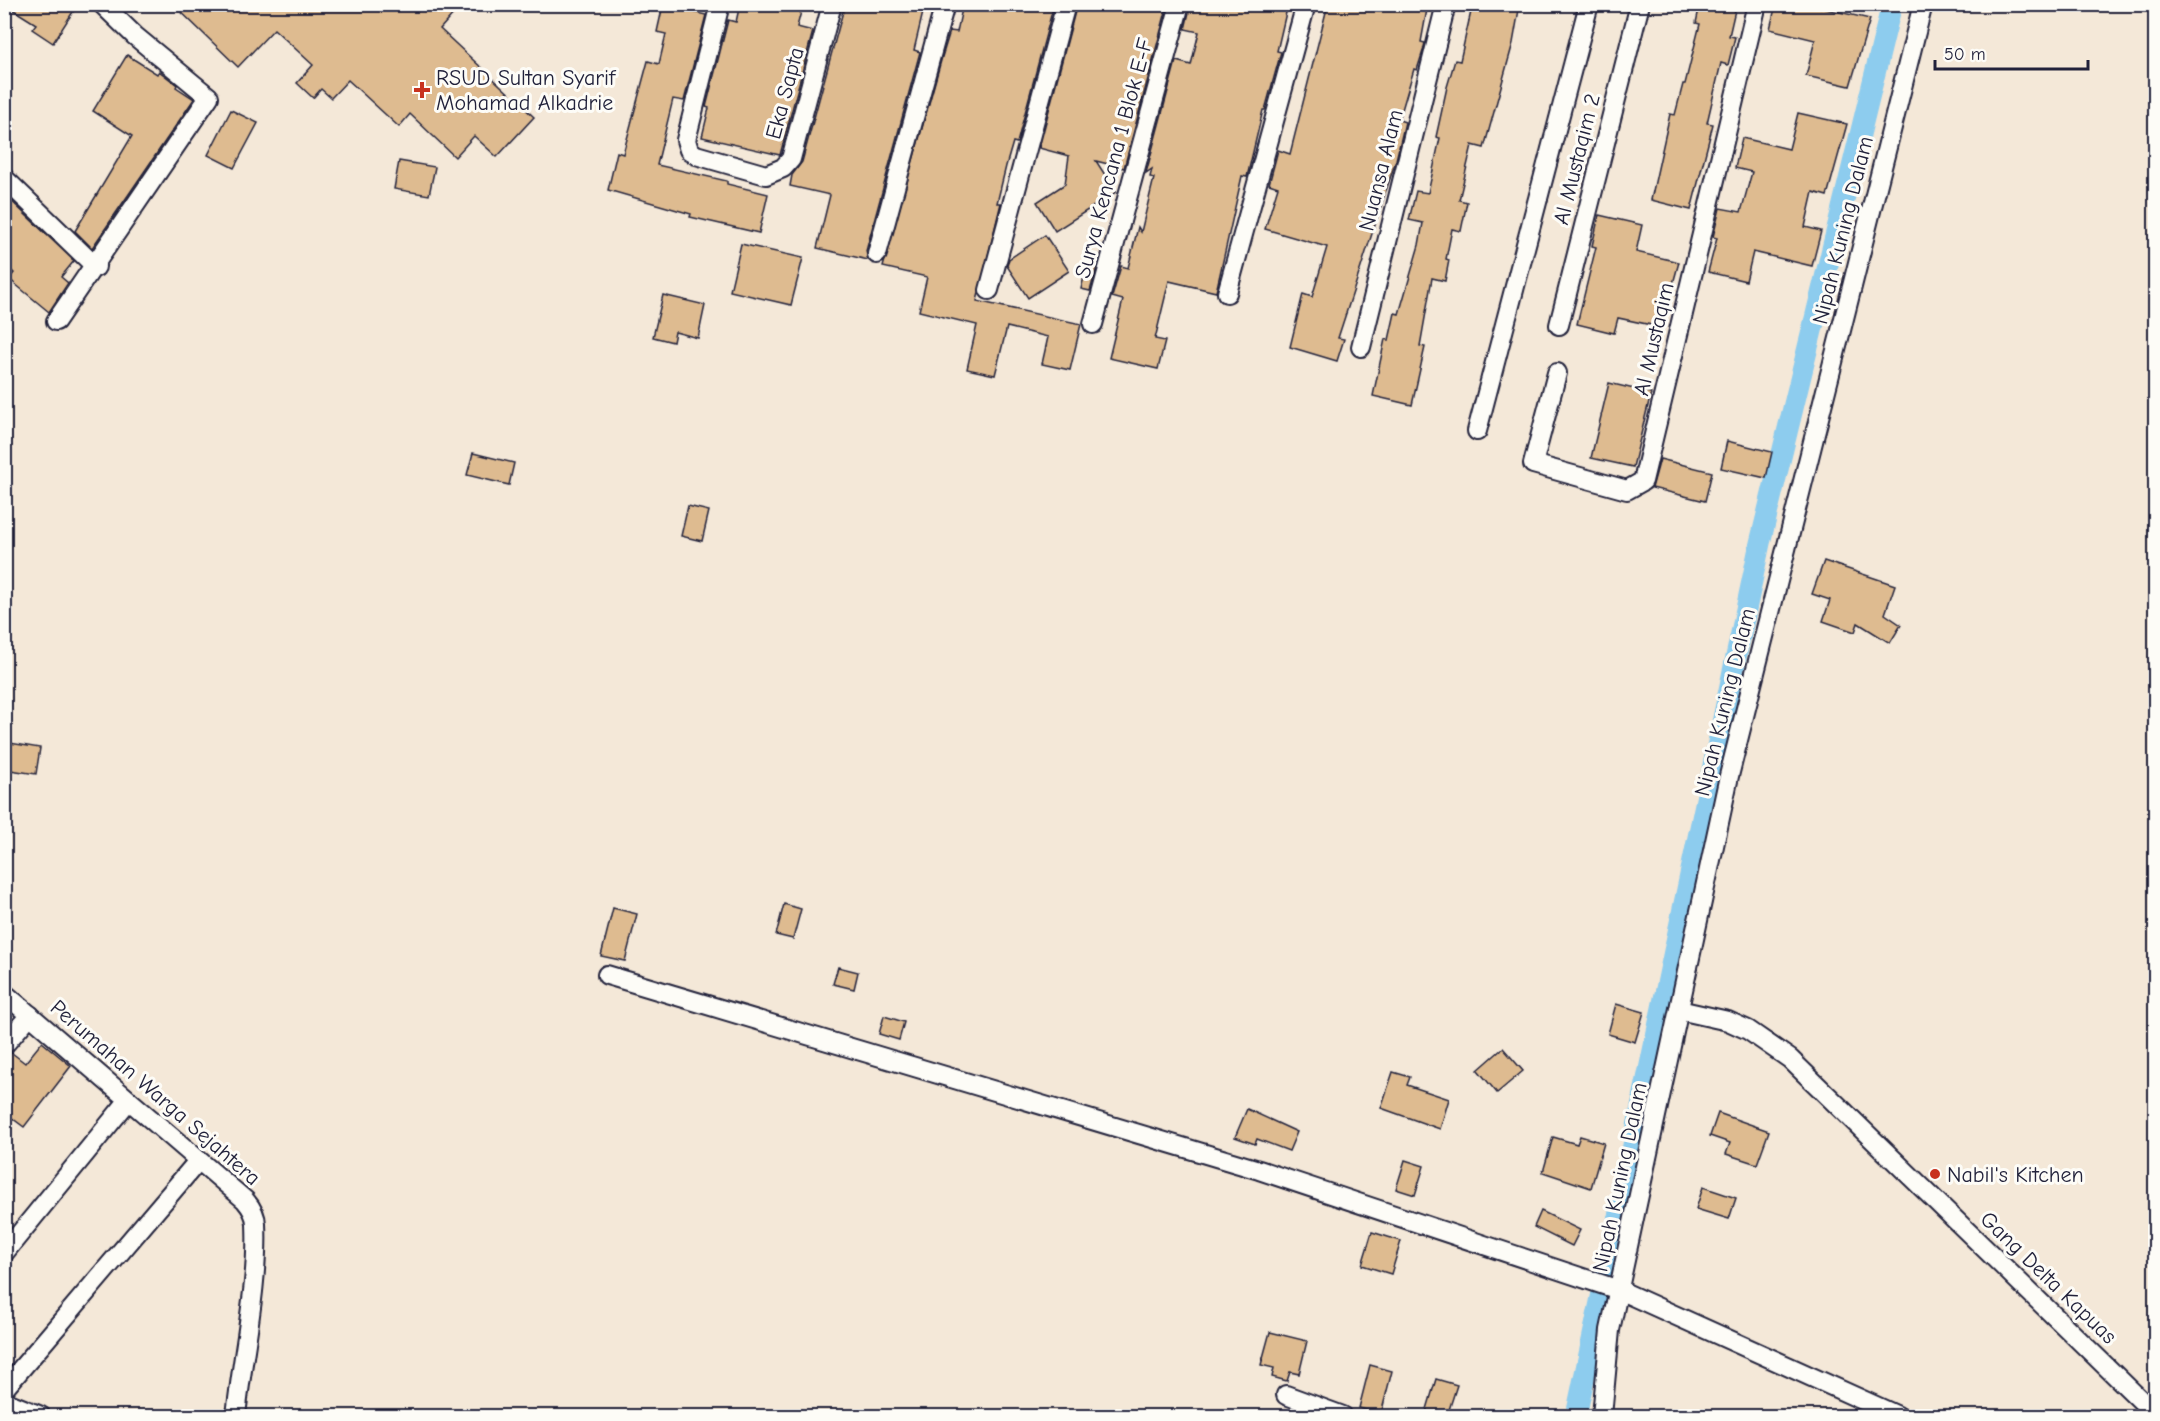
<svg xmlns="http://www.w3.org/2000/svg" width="2160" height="1421" font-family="'Comic Neue',sans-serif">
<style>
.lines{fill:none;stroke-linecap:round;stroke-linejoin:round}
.canal{stroke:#8dccee;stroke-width:21}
.building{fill:#debb90;stroke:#22223b;stroke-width:1.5}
.minor-casing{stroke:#22223b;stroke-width:22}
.minor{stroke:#fdfcf7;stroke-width:18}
.poi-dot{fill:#c8321e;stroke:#fdfcf7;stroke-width:2}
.labels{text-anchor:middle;stroke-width:6;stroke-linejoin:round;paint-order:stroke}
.poi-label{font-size:22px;fill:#22223b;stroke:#fdfcf7;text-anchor:start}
.street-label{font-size:22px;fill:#22223b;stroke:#fdfcf7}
</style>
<rect width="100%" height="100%" fill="#f4e8d8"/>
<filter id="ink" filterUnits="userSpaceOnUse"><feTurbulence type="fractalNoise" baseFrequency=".0167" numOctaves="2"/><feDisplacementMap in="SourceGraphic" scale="12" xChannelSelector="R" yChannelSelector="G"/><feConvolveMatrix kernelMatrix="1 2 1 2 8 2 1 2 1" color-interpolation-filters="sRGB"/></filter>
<g filter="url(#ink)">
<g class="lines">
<path class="canal" d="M 1576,1416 L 1760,543 L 1892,4"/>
</g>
<g class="building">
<path d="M 4,4 L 78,4 L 53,43 L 32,29 L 36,24 Z"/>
<path d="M 173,4 L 462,4 L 440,29 L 534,117 L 497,157 L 474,136 L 455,157 L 410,114 L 399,127 L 348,80 L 331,98 L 321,89 L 313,98 L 297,83 L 313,65 L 274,29 L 238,67 Z"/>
<path d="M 740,4 L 803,4 L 797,27 L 813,31 L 780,155 L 702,137 L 709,108 L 706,107 L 728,20 L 736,22 Z"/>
<path d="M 845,4 L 925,4 L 914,50 L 920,52 L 866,251 L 868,260 L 817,248 L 830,195 L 790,186 L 792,175 L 802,162 Z"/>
<path d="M 963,4 L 1054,4 L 1017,143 L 1013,142 L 1006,166 L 997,203 L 1001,203 L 977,301 L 1081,324 L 1070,370 L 1042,364 L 1048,337 L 1007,327 L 995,375 L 967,369 L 977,325 L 919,311 L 927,277 L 883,267 L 942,57 L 950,31 L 957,32 Z"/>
<path d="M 1077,4 L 1168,4 L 1124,168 L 1096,161 L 1116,192 L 1055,231 L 1037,202 L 1065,184 L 1069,156 L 1039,148 Z"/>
<path d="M 1191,4 L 1288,4 L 1277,51 L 1281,52 L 1265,110 L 1263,110 L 1247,177 L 1242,176 L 1216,292 L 1169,281 L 1155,339 L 1165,341 L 1158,369 L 1109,358 L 1123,300 L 1112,297 L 1121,266 L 1128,268 L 1138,227 L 1141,232 L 1154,178 L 1150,177 L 1152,169 L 1146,173 L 1176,61 L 1191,65 L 1199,32 L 1185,29 Z"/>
<path d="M 1328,4 L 1428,4 L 1421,42 L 1425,43 L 1423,51 L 1417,70 L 1414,69 L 1399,120 L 1405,122 L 1396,160 L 1338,338 L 1344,339 L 1337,361 L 1290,347 L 1303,294 L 1312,297 L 1327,247 L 1265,229 L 1278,187 L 1269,184 L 1278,150 L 1290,154 Z"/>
<path d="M 1475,4 L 1520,4 L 1513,43 L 1484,148 L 1472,145 L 1459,200 L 1467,202 L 1461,231 L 1452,229 L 1446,259 L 1449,260 L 1445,281 L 1432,278 L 1420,346 L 1425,347 L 1412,405 L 1373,396 L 1385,339 L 1389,340 L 1395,313 L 1399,314 L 1419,245 L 1423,223 L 1409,220 L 1416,191 L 1428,193 L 1440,138 L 1436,137 L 1447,87 L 1455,60 L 1460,61 L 1472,7 Z"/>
<path d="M 1700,4 L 1720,4 L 1735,10 L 1729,36 L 1735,37 L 1728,65 L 1721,63 L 1707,123 L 1713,124 L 1691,210 L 1651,200 L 1670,114 L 1675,115 L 1683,84 L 1685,84 L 1700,24 L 1696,23 Z"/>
<path d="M 1776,4 L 1817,4 L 1817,7 L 1870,19 L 1850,86 L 1806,76 L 1815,40 L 1770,29 Z"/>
<path d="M 663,5 L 706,15 L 684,101 L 673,99 L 657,165 L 727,181 L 727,184 L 768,194 L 759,233 L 690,217 L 691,214 L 608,190 L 617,152 L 623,154 L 648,61 L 659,64 L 666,34 L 657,32 Z"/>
<path d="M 127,55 L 157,74 L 159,71 L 177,85 L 176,87 L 194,99 L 92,248 L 75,231 L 132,136 L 93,111 Z"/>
<path d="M 231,110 L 258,123 L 234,168 L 208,155 Z"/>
<path d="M 1798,113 L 1847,124 L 1827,196 L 1813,192 L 1805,227 L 1821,231 L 1812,266 L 1753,252 L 1746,281 L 1708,272 L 1717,238 L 1713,237 L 1720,208 L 1741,212 L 1752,172 L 1735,168 L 1742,138 L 1789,149 Z"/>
<path d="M 399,161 L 435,167 L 429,195 L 394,189 Z"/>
<path d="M 4,194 L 74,261 L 61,277 L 68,283 L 49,312 L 9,279 L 14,273 L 4,264 Z"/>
<path d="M 1599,215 L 1642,225 L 1636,252 L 1679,262 L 1661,327 L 1618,318 L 1614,333 L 1577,324 L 1596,247 L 1592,246 Z"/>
<path d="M 1045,235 L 1069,271 L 1028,298 L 1007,266 L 1009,259 Z"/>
<path d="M 741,244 L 803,258 L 791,305 L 730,291 Z"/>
<path d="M 1089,257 L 1099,260 L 1090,291 L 1081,289 Z"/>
<path d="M 663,295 L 705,305 L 698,338 L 675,332 L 673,342 L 653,337 Z"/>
<path d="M 1609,383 L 1651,393 L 1633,467 L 1591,458 Z"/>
<path d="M 1727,441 L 1772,452 L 1766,478 L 1721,468 Z"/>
<path d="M 473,453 L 514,463 L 509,485 L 467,475 Z"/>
<path d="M 1660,459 L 1712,472 L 1705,501 L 1652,488 Z"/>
<path d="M 688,506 L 709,511 L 702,541 L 681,536 Z"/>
<path d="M 1824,561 L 1895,585 L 1885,614 L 1901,625 L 1890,643 L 1858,623 L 1855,632 L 1823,621 L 1830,600 L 1812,594 Z"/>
<path d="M 4,742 L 40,748 L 36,774 L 4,769 Z"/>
<path d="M 784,904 L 801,909 L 793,939 L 776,935 Z"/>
<path d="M 613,908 L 637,914 L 625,961 L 601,956 Z"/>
<path d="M 838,967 L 858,972 L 854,989 L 833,984 Z"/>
<path d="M 1616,1004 L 1644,1012 L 1635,1042 L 1608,1034 Z"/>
<path d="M 884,1016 L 904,1022 L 899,1040 L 879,1034 Z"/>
<path d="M 42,1042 L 71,1066 L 24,1127 L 4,1112 L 4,1056 L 12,1053 L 25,1063 Z"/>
<path d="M 1503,1048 L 1523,1071 L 1497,1093 L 1478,1070 Z"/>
<path d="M 1393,1072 L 1410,1077 L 1407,1085 L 1449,1099 L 1440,1129 L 1381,1108 Z"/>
<path d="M 1247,1109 L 1297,1132 L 1289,1151 L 1257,1139 L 1255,1144 L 1235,1137 Z"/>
<path d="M 1718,1113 L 1769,1131 L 1757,1164 L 1726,1154 L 1730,1143 L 1710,1136 Z"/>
<path d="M 1580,1136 L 1604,1143 L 1591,1188 L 1543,1172 L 1553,1137 L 1577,1144 Z"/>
<path d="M 1405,1160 L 1424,1166 L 1415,1195 L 1396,1189 Z"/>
<path d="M 1703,1187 L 1736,1198 L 1729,1219 L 1696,1209 Z"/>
<path d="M 1541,1211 L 1580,1230 L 1572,1246 L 1534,1227 Z"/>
<path d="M 1372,1232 L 1401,1241 L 1391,1274 L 1362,1265 Z"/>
<path d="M 1270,1332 L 1307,1341 L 1299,1374 L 1290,1372 L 1287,1381 L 1272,1377 L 1274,1368 L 1261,1365 Z"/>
<path d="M 1370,1365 L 1392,1371 L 1381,1414 L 1359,1408 Z"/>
<path d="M 1436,1379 L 1457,1385 L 1447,1416 L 1425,1416 Z"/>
</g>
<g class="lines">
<g class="minor-casing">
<g id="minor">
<path d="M 720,4 L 686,140 L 689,150 L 696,155 L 766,175 L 783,168 L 791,159 L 832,4"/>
<path d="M 4,178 L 96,267"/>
<path d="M 877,254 L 945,4"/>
<path d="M 989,290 L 1066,4"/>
<path d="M 1227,293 L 1306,4"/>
<path d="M 56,321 L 209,97 L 135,36 L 102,4"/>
<path d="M 1093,324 L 1180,4"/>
<path d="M 1559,325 L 1640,4"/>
<path d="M 1361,347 L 1446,4"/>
<path d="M 1557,373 L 1533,464 L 1627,490 L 1643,481 L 1757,4"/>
<path d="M 1477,431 L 1589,4"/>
<path d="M 607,975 L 1259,1170 L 1619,1290 L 1898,1416"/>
<path d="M 4,993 L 245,1200 C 251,1207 256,1215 256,1224 C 259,1283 242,1357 236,1416"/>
<path d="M 1679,1010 L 1728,1021 L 1748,1030 L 1790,1059 L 2156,1415"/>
<path d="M 4,1045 L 30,1015"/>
<path d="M 4,1253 L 128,1101"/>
<path d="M 4,1389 L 198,1161"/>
<path d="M 1286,1395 L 1343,1416"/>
<path d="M 4,1401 L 41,1416"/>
<path d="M 1602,1416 L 1610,1330 L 1729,776 L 1923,4"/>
</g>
</g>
<use href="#minor" class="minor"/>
</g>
</g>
<g class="poi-dot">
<path d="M419 81h6v6h6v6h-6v6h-6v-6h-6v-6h6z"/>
<circle cx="1935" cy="1174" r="6"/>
</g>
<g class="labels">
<g class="poi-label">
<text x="436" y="85">RSUD Sultan Syarif<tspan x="436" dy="25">Mohamad Alkadrie</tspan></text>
<text x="1947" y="1182">Nabil's Kitchen</text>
</g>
<g class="street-label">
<text transform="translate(784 93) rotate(-75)" y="8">Eka Sapta</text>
<text transform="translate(1113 158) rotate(-75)" y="8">Surya Kencana 1 Blok E-F</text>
<text transform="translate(1576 159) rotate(-76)" y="8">Al Mustaqim 2</text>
<text transform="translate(1380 170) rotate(-76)" y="8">Nuansa Alam</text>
<text transform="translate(1842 230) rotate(-76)" y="8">Nipah Kuning Dalam</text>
<text transform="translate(1653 339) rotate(-77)" y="8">Al Mustaqim</text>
<text transform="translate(1724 702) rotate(-76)" y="8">Nipah Kuning Dalam</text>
<text transform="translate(156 1092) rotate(41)" y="8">Perumahan Warga Sejahtera</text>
<text transform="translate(1619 1177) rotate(-78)" y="8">Nipah Kuning Dalam</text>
<text transform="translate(2049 1277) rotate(44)" y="8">Gang Delta Kapuas</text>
</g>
</g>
<rect width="2160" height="1421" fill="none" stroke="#fdfcf7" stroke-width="24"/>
<rect x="12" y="12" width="2136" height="1397" fill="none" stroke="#22223b" stroke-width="2" filter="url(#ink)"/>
<path d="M1935 60v9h153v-9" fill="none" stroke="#22223b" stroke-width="3"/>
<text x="1944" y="60" font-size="18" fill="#22223b" stroke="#fdfcf7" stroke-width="4.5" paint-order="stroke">50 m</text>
</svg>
